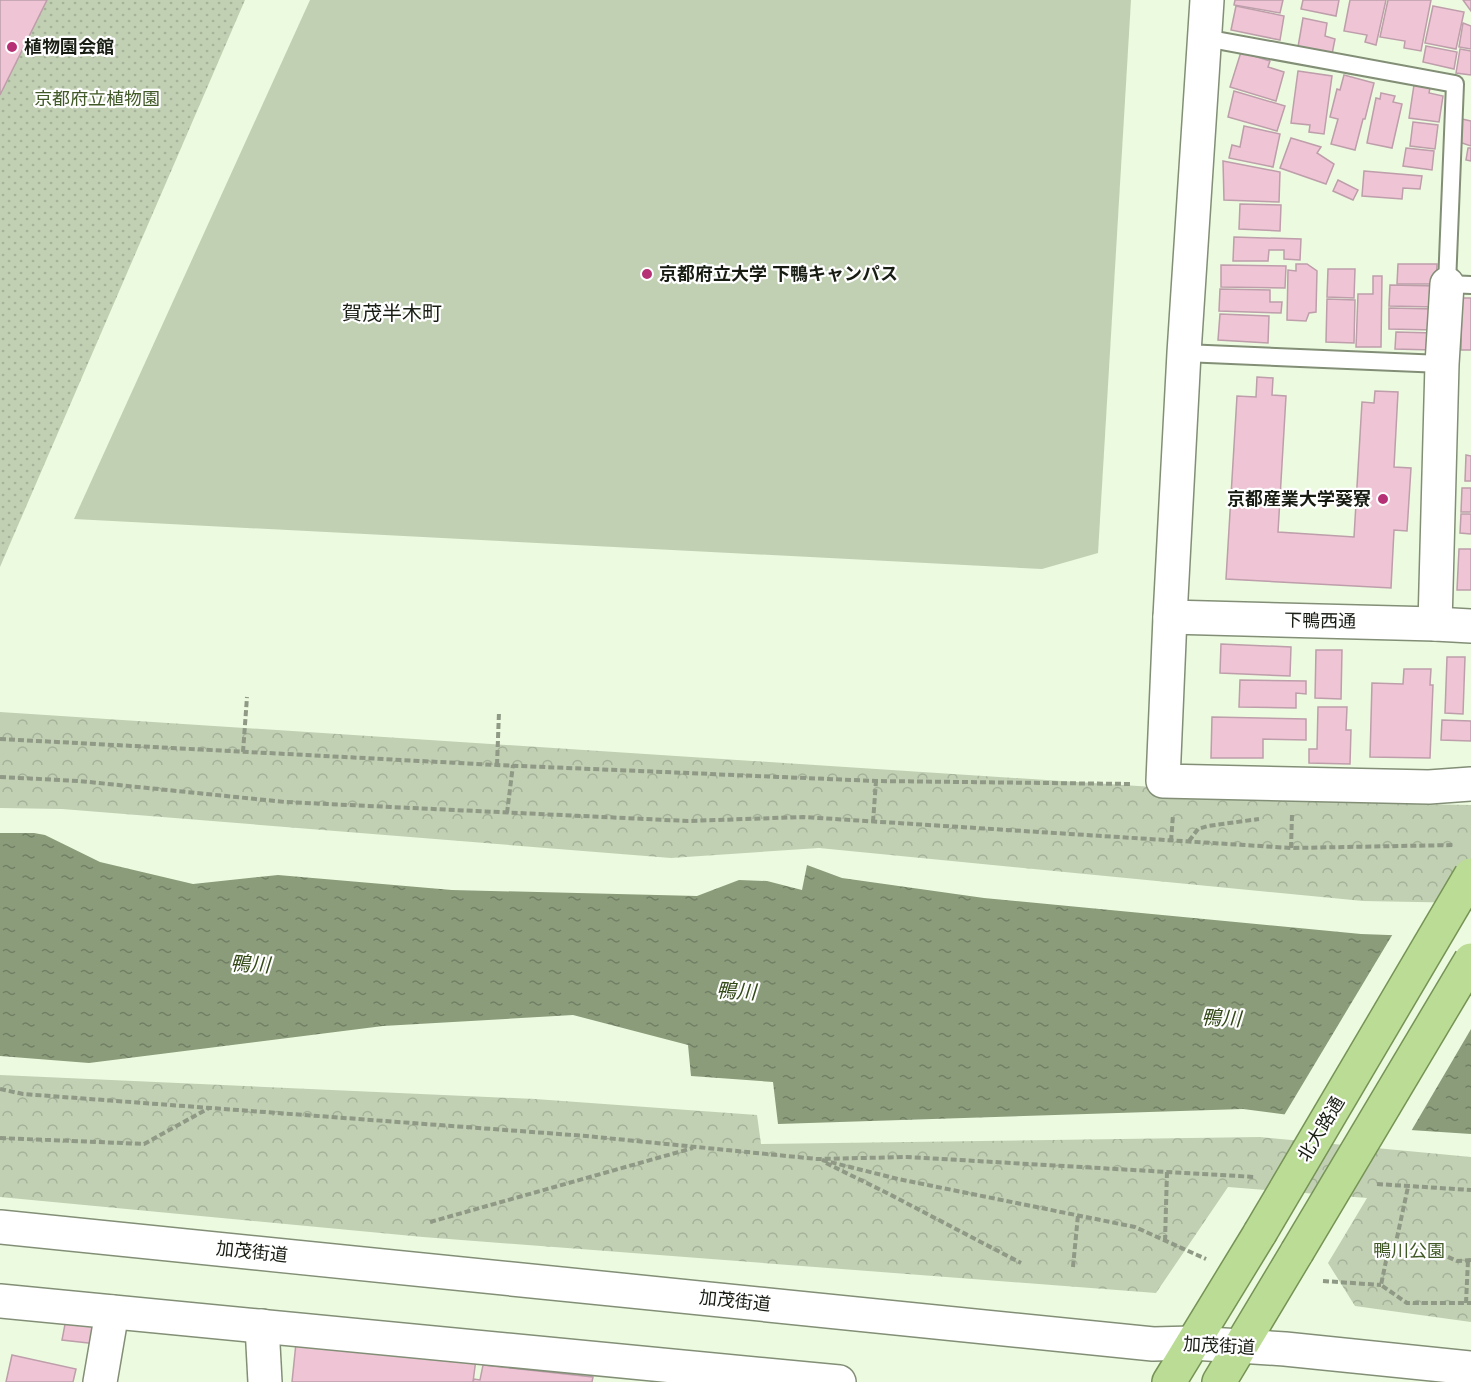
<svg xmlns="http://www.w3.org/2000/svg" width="1471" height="1382" font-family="Montserrat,'Noto Sans JP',sans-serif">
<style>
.grass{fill:url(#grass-dots)}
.forest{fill:url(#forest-crowns)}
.pitch{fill:#c1d0b3}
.water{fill:url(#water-ripples)}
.pier{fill:#ecfadf}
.building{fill:#efc5d5;stroke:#bd9eaa;stroke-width:1.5}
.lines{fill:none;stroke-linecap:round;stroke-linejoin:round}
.service-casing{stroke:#828f76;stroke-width:20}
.minor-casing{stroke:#828f76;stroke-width:36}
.tertiary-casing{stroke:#828f76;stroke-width:36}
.trunk-casing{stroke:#769356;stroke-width:36}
.path{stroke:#8f9985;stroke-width:4;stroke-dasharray:6 3;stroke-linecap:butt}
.service{stroke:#fff;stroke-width:16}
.minor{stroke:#fff;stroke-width:33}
.tertiary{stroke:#fff;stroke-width:33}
.trunk{stroke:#badc94;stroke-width:33}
.trunk-bridge-casing{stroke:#769356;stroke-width:36;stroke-linecap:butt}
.trunk-bridge{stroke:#badc94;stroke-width:33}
.poi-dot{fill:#b53074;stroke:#fff;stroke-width:2}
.labels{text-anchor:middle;stroke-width:4.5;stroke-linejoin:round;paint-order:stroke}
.poi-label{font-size:18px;font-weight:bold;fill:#181d13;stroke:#fff;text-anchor:start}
.park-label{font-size:18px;fill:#415926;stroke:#fff}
.street-label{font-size:18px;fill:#181d13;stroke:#fff}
.neighbourhood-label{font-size:20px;fill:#181d13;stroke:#fff}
.water-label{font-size:20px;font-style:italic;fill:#334917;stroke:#fff}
</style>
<defs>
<pattern id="grass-dots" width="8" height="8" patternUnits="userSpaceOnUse" patternTransform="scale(1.5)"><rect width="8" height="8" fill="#c1d0b3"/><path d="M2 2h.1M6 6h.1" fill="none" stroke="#a5b299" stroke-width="1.8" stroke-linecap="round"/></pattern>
<pattern id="forest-crowns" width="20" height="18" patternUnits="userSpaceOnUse" patternTransform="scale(1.5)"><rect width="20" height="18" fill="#c1d0b3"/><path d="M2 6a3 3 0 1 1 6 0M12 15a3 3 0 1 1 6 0" fill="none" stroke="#a5b299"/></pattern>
<pattern id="water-ripples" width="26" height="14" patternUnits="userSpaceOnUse" patternTransform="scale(1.5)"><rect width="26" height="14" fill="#8b9c7b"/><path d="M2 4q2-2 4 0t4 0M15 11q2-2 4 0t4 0" fill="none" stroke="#717f64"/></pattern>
</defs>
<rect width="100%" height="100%" fill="#ecfadf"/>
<path class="grass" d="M 0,0 L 245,0 L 0,567 Z"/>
<g class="forest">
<path d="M 0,712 L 1415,804 L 1471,805 L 1471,903 L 1363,901 L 819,848 L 671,858 L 62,809 L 0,808 Z"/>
<path d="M 0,1075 L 535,1099 L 757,1115 L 761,1144 L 1260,1137 L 1471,1157 L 1471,1322 L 1355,1306 L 1328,1263 L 1367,1198 L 1228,1187 L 1156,1293 L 423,1237 L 0,1197 Z"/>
</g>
<path class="pitch" d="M 310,0 L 1131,0 L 1098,553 L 1042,569 L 74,519 Z"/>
<path class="water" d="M 0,833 L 34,833 L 45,835 L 100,862 L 193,884 L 278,875 L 452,890 L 697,896 L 739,880 L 767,881 L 802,890 L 807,865 L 842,878 L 984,898 L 1361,934 L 1471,938 L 1471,1134 L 1395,1129 L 1243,1109 L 778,1124 L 773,1082 L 691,1076 L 688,1045 L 573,1015 L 383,1026 L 89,1063 L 0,1056 Z"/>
<path class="pier" d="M 1394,932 L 1471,935 L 1471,1029 L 1410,1133 L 1283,1117 Z"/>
<g class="building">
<path d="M 0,0 L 47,0 L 0,95 Z"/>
<path d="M 1235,0 L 1283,0 L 1280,13 L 1234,5 Z"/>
<path d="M 1303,0 L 1339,0 L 1336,16 L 1301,9 Z"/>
<path d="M 1350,0 L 1386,0 L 1376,45 L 1365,42 L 1367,35 L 1344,31 Z"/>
<path d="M 1388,0 L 1431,0 L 1421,51 L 1404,48 L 1405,41 L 1380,37 Z"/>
<path d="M 1463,0 L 1471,0 L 1471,11 Z"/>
<path d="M 1236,6 L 1284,16 L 1280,40 L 1231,30 Z"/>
<path d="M 1433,6 L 1464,12 L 1456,49 L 1425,43 Z"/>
<path d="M 1303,18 L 1327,23 L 1325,36 L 1335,39 L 1332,54 L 1298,47 Z"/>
<path d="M 1463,23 L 1471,26 L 1471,49 L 1459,47 Z"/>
<path d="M 1426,46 L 1457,52 L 1454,69 L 1423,62 Z"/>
<path d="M 1460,49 L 1471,51 L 1471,75 L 1456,73 Z"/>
<path d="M 1241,52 L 1270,61 L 1268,67 L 1284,72 L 1276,101 L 1230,87 Z"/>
<path d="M 1298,71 L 1332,76 L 1324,134 L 1309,132 L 1310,125 L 1291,123 Z"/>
<path d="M 1344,75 L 1374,83 L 1365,119 L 1363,119 L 1355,150 L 1331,144 L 1338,119 L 1330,117 L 1337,89 L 1340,90 Z"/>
<path d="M 1414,85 L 1430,88 L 1429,93 L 1443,96 L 1439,122 L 1409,118 Z"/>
<path d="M 1234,91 L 1285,106 L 1277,131 L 1228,117 Z"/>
<path d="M 1381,93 L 1395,96 L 1393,102 L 1402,104 L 1392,148 L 1367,143 L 1376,98 L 1380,99 Z"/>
<path d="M 1462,119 L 1471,121 L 1471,146 L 1459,142 Z"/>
<path d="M 1413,122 L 1438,125 L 1435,149 L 1410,146 Z"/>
<path d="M 1244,126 L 1280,134 L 1273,167 L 1229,158 L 1232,145 L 1240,147 Z"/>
<path d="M 1291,138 L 1321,147 L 1317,153 L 1334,164 L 1326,184 L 1280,168 Z"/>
<path d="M 1406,148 L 1434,151 L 1432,170 L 1403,166 Z"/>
<path d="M 1468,148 L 1471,148 L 1471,161 L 1466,160 Z"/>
<path d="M 1223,161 L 1280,172 L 1279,202 L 1224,200 Z"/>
<path d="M 1364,171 L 1422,176 L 1420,189 L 1403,188 L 1402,199 L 1362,196 Z"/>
<path d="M 1338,180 L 1358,190 L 1353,200 L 1333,191 Z"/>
<path d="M 1240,204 L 1281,205 L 1280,231 L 1239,229 Z"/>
<path d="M 1234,237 L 1301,239 L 1300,260 L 1284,259 L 1284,250 L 1269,250 L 1268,261 L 1233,261 Z"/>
<path d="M 1296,264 L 1307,264 L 1317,271 L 1316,312 L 1309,313 L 1306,321 L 1287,320 L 1288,270 L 1296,271 Z"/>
<path d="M 1398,264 L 1437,264 L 1436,284 L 1397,284 Z"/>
<path d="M 1221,265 L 1286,266 L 1285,288 L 1221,287 Z"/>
<path d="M 1328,269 L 1355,269 L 1354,298 L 1327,297 Z"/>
<path d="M 1373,276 L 1382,276 L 1381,347 L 1356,347 L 1358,294 L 1373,294 Z"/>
<path d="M 1390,285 L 1437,286 L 1436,307 L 1389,306 Z"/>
<path d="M 1220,289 L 1270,290 L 1270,302 L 1282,302 L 1281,313 L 1219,311 Z"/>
<path d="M 1462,298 L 1471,298 L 1471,350 L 1461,350 Z"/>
<path d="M 1327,299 L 1355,300 L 1354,343 L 1326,342 Z"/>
<path d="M 1389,308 L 1435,309 L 1435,330 L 1389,329 Z"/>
<path d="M 1220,314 L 1269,316 L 1268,343 L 1218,340 Z"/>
<path d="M 1396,332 L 1434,333 L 1433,350 L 1395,349 Z"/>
<path d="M 1257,377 L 1273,378 L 1272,395 L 1286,396 L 1278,532 L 1354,537 L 1362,402 L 1374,403 L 1375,391 L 1398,392 L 1394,467 L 1411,468 L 1407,531 L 1394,530 L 1391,588 L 1226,579 L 1237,396 L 1256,397 Z"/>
<path d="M 1466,455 L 1471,456 L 1471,481 L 1465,481 Z"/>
<path d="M 1462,488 L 1471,488 L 1471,512 L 1461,512 Z"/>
<path d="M 1461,514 L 1471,514 L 1471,534 L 1460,533 Z"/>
<path d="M 1459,549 L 1471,549 L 1471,590 L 1457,590 Z"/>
<path d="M 1221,644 L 1291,647 L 1290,676 L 1220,673 Z"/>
<path d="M 1316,650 L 1342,650 L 1341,699 L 1315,698 Z"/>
<path d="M 1447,657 L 1465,657 L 1463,714 L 1445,713 Z"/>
<path d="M 1404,669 L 1431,669 L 1430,685 L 1433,685 L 1430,758 L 1370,757 L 1372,683 L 1403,684 Z"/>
<path d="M 1240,680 L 1306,681 L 1306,694 L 1296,693 L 1296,708 L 1239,707 Z"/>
<path d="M 1318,707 L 1347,707 L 1346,730 L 1351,730 L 1350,764 L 1309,763 L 1309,749 L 1317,749 Z"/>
<path d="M 1212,717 L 1306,719 L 1306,740 L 1263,739 L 1263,758 L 1211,758 Z"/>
<path d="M 1442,720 L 1471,721 L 1471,741 L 1441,740 Z"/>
<path d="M 66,1319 L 100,1323 L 97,1344 L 62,1340 Z"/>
<path d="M 296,1343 L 476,1359 L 473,1382 L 292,1382 Z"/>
<path d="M 12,1355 L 76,1369 L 73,1382 L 6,1382 Z"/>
<path d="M 483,1365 L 593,1377 L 592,1382 L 473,1382 L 474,1379 L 480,1380 Z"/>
</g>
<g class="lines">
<g class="service-casing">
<g id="service">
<path d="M 1205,38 L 1455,84 L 1447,284 L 1471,285"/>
<path d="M 1184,353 L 1442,364"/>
</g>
</g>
<g class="minor-casing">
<g id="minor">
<path d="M 1207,0 L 1184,353 L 1170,617 L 1163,781 L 1429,787 L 1471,784"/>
<path d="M 1170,617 L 1435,624 L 1471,626"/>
<path d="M 1435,624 L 1442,364 L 1447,284"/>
<path d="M 0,1301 L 839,1382"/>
<path d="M 262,1326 L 265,1382"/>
<path d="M 100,1382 L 112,1312"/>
</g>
</g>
<g class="tertiary-casing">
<path id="tertiary" d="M 0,1227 L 1153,1344 L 1193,1343 L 1285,1349 L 1471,1368"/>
</g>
<g class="trunk-casing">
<g id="trunk">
<path d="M 1169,1382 L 1260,1233"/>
<path d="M 1219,1382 L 1297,1252"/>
</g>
</g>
<g class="path">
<path d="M 0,739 L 497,765 L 876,781 L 1132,784"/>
<path d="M 243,752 L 247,697"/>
<path d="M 497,765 L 499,712"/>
<path d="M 0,777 L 79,781 L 285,802 L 688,821 L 803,817 L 1291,848 L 1455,845"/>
<path d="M 507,813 L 513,765"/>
<path d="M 873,822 L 876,781"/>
<path d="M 1171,841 L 1173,815"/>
<path d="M 1189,841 L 1198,829 L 1208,826 L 1259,819"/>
<path d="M 1291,848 L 1292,815"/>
<path d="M 0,1089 L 23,1094 L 586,1136 L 817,1159 L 907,1157 L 1255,1177"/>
<path d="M 0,1138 L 144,1144 L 209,1108"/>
<path d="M 822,1160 L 898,1179 L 1135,1227 L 1206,1259"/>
<path d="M 826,1163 L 889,1194 L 1021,1263"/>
<path d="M 1377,1184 L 1471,1190"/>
<path d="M 430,1222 L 693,1148"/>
<path d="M 1165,1241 L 1167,1172"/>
<path d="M 1393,1256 L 1408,1187"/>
<path d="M 1471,1260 L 1457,1261 L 1437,1252 L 1407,1248 L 1386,1261 L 1381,1285 L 1407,1303 L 1471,1303"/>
<path d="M 1073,1267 L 1078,1215"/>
<path d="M 1323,1281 L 1381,1285"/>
<path d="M 1466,1303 L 1468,1260"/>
</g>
<use href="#service" class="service"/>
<use href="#minor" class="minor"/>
<use href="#tertiary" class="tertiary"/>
<use href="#trunk" class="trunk"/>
<g class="trunk-bridge-casing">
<g id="trunk-bridge">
<path d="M 1260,1233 L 1471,875"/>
<path d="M 1297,1252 L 1471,960"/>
</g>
</g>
<use href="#trunk-bridge" class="trunk-bridge"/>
</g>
<g class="poi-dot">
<circle cx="12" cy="47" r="6"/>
<circle cx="647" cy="274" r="6"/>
<circle cx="1383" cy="499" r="6"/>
</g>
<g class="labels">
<g class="poi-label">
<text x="24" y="53">植物園会館</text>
<text x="659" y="280">京都府立大学 下鴨キャンパス</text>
<text x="1371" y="505" text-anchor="end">京都産業大学葵寮</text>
</g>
<g class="park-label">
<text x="97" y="105">京都府立植物園</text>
<text x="1409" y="1257">鴨川公園</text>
</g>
<g class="street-label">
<text transform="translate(1320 621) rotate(1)" y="6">下鴨西通</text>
<text transform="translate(1321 1129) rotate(-59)" y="6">北大路通</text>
<text transform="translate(252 1252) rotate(6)" y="6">加茂街道</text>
<text transform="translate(735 1301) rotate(6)" y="6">加茂街道</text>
<text transform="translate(1219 1346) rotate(3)" y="6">加茂街道</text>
</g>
<g class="neighbourhood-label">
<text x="392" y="320">賀茂半木町</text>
</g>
<g class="water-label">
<text transform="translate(250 964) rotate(3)" y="7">鴨川</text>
<text transform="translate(736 991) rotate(3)" y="7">鴨川</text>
<text transform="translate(1221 1018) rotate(3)" y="7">鴨川</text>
</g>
</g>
</svg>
